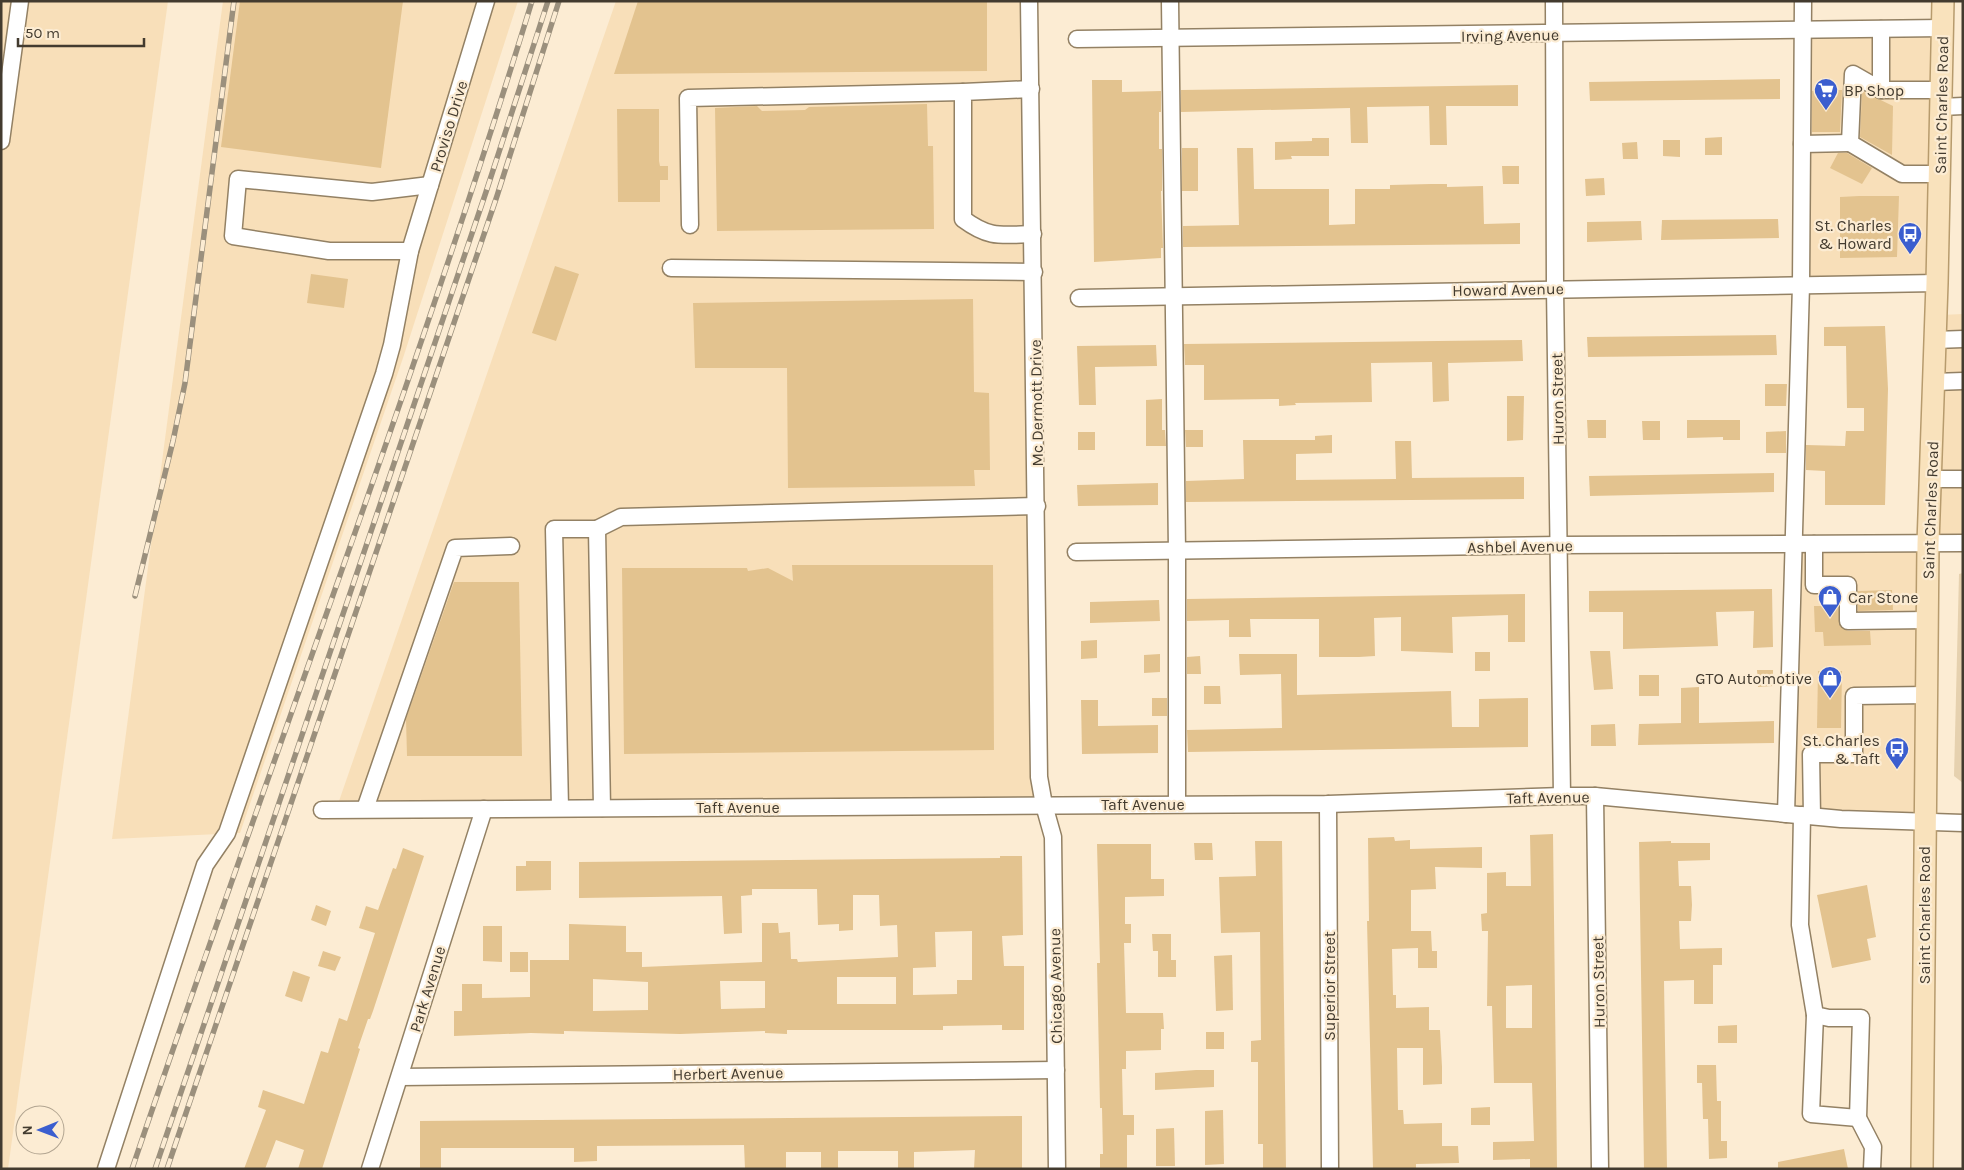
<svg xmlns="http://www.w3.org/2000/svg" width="1964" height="1170" font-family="Karla,sans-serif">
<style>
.built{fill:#f8dfb9}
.green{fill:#e6d1af}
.building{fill:#e3c38f;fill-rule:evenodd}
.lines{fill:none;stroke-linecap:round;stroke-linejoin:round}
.minor-casing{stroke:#938164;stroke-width:19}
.major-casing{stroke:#b79b6d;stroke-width:24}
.minor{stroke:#fff;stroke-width:16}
.major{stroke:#f9e2bc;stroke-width:21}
.rail-casing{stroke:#9b907d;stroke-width:5.5}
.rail{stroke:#fcecd3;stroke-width:4;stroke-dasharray:11;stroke-linecap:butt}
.labels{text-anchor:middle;stroke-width:4.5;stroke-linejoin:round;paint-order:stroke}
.street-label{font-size:16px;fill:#433b2f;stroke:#fcecd3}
.poi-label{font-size:16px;fill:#433b2f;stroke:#fcecd3;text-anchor:end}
</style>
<rect width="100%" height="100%" fill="#fcecd3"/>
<g class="built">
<path d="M 1,1 L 168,1 L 8,1169 L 1,1169 Z"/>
<path d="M 223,1 L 518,1 L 404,355 L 240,833 L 112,839 Z"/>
<path d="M 616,1 L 1025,1 L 1037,799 L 338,804 Z"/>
<path d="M 1939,33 L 1932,278 L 1796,279 L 1799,34 Z"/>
<path d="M 1963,314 L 1963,542 L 1932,544 L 1940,315 Z"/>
<path d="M 1788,539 L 1924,539 L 1919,812 L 1839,813 L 1780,808 Z"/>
</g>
<path class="green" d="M 1963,573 L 1963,783 L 1954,776 L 1959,574 Z"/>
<g class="building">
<path d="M 240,1 L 403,1 L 381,168 L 221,147 Z"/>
<path d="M 638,1 L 987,1 L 987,71 L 614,74 Z"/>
<path d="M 1780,79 L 1780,99 L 1590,101 L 1589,82 Z"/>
<path d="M 1092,80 L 1122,80 L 1122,92 L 1161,91 L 1161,112 L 1159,112 L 1159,149 L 1162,149 L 1162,191 L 1161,191 L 1163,248 L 1161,248 L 1161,258 L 1094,262 Z"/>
<path d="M 1518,85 L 1518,106 L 1446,106 L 1447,145 L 1430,145 L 1429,106 L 1367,107 L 1368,143 L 1351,143 L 1350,108 L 1181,112 L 1181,90 Z"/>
<path d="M 1842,90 L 1840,132 L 1812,132 L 1812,91 Z"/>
<path d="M 1862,91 L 1893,106 L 1892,155 L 1860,137 Z"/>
<path d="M 927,104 L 928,146 L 933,146 L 934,229 L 717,231 L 715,108 L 757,106 L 762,111 L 805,110 L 809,107 Z"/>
<path d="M 617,109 L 659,109 L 659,161 L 660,166 L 668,166 L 668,180 L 660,180 L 660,202 L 618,202 Z"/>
<path d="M 1722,137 L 1722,155 L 1705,155 L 1705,138 Z"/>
<path d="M 1312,138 L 1329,138 L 1329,156 L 1291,156 L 1292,159 L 1275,160 L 1275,142 L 1312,141 Z"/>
<path d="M 1663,140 L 1680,140 L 1680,157 L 1663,156 Z"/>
<path d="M 1637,142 L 1638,159 L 1623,159 L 1622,143 Z"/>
<rect x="1182" y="148" width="16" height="43"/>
<path d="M 1237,148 L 1253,148 L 1254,189 L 1329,189 L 1329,225 L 1355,224 L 1355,189 L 1390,189 L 1390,185 L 1431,184 L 1447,184 L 1447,187 L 1483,186 L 1484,224 L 1520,223 L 1520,244 L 1183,247 L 1183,226 L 1239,225 Z"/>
<path d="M 1838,153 L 1847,153 L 1872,168 L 1862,184 L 1830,168 Z"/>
<path d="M 1502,166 L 1519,166 L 1519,184 L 1503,184 Z"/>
<path d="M 1604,178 L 1605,195 L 1586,196 L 1585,179 Z"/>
<path d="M 1859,196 L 1899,196 L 1897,257 L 1840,258 L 1840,197 Z"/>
<path d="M 1778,219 L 1779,238 L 1661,240 L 1662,220 Z"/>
<path d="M 1641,221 L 1642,240 L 1587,242 L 1587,222 Z"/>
<path d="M 555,266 L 579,274 L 556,341 L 532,333 Z"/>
<path d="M 311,274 L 348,279 L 344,308 L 307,303 Z"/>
<path d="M 973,299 L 974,392 L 989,393 L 990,470 L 974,470 L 975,486 L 788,488 L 787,368 L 695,368 L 693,303 Z"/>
<path d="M 1885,326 L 1888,389 L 1885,505 L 1825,505 L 1825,471 L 1806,470 L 1806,445 L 1845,446 L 1846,431 L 1864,431 L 1864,408 L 1847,408 L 1846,346 L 1824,346 L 1824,327 Z"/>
<path d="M 1776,335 L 1777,355 L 1588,357 L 1587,337 Z"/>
<path d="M 1522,340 L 1523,361 L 1448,363 L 1449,401 L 1433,402 L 1432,362 L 1371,363 L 1372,402 L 1295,403 L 1296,405 L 1279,406 L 1279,399 L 1204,400 L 1204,365 L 1185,365 L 1184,344 Z"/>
<path d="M 1156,345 L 1157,366 L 1095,367 L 1096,405 L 1079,405 L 1077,346 Z"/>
<path d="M 1765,384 L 1787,384 L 1786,406 L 1765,406 Z"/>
<path d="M 1507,396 L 1524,396 L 1523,440 L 1507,441 Z"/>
<path d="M 1162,399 L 1162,430 L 1165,430 L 1166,446 L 1146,446 L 1146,400 Z"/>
<path d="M 1587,420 L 1606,420 L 1606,438 L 1588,438 Z"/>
<path d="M 1687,420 L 1740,420 L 1740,440 L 1723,440 L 1723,437 L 1687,438 Z"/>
<path d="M 1642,421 L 1660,421 L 1660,440 L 1643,440 Z"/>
<path d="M 1185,430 L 1203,430 L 1203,447 L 1186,447 Z"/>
<path d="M 1786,431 L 1786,453 L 1766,453 L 1766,432 Z"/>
<rect x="1078" y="432" width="17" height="18"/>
<path d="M 1332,435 L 1332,453 L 1296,454 L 1296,480 L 1396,479 L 1395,441 L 1411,441 L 1412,478 L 1524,477 L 1524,499 L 1186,502 L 1186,481 L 1244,479 L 1243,440 L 1315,440 L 1315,436 Z"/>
<path d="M 1774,473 L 1774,492 L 1590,496 L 1589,476 Z"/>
<path d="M 1158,483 L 1158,505 L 1078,506 L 1077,485 Z"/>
<path d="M 792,565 L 993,565 L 994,750 L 624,754 L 622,568 L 747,568 L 748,571 L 768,568 L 793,581 Z"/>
<path d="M 454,582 L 519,582 L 522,756 L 407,756 L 406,719 Z"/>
<path d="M 1772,589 L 1773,647 L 1753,648 L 1754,611 L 1716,612 L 1718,646 L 1623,649 L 1623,612 L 1589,612 L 1589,591 Z"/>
<path d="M 1892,590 L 1893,610 L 1858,611 L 1858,591 Z"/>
<path d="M 1525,594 L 1525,642 L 1508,642 L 1508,615 L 1452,617 L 1453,653 L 1401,651 L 1401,617 L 1374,618 L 1375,656 L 1359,657 L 1319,657 L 1319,619 L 1250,619 L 1251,637 L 1229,637 L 1229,620 L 1187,621 L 1187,599 Z"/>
<path d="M 1838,597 L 1840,626 L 1848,631 L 1870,631 L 1871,645 L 1824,646 L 1823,632 L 1815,632 L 1814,606 L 1823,606 L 1823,598 Z"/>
<path d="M 1159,600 L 1160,621 L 1090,623 L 1090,602 Z"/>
<path d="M 1097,640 L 1097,658 L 1081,659 L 1081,641 Z"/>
<path d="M 1590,651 L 1610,651 L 1613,689 L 1594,690 Z"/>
<rect x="1475" y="652" width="15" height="19"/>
<path d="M 1160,654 L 1160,672 L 1144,673 L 1144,655 Z"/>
<path d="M 1239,654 L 1297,654 L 1297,695 L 1451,691 L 1452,727 L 1479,727 L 1479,699 L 1528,698 L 1528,747 L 1188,752 L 1187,730 L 1282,728 L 1281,674 L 1240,675 Z"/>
<path d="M 1200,656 L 1201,674 L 1187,674 L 1187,657 Z"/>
<path d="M 1757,670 L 1773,670 L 1773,686 L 1758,687 Z"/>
<path d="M 1818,671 L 1842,671 L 1841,728 L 1817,728 Z"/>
<rect x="1639" y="675" width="20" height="21"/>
<path d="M 1204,686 L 1220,686 L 1221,704 L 1204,704 Z"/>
<path d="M 1699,687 L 1699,723 L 1774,721 L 1774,743 L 1638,745 L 1639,724 L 1681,723 L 1681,688 Z"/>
<rect x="1152" y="698" width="15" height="18"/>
<path d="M 1081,700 L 1098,700 L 1098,726 L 1158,725 L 1158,753 L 1082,754 Z"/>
<path d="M 1615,724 L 1616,746 L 1591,746 L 1591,725 Z"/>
<path d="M 1553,834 L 1557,1169 L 1530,1169 L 1530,1159 L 1493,1160 L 1493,1142 L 1534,1141 L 1532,1083 L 1494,1083 L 1492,1006 L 1487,1006 L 1488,931 L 1482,931 L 1481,914 L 1487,913 L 1487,873 L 1506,872 L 1506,886 L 1531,886 L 1530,835 ZM 1532,985 L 1532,1028 L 1506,1028 L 1506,986 Z"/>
<path d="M 1394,837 L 1395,841 L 1410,840 L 1410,849 L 1482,847 L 1482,868 L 1435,867 L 1436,889 L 1411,890 L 1411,931 L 1431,931 L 1432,951 L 1437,951 L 1437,968 L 1418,968 L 1418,948 L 1392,949 L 1393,995 L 1396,995 L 1396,1008 L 1429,1007 L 1429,1030 L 1440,1030 L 1442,1067 L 1442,1084 L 1423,1085 L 1423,1048 L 1397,1048 L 1398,1110 L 1403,1110 L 1404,1124 L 1442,1123 L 1442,1146 L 1458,1146 L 1459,1163 L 1416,1164 L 1416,1169 L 1373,1169 L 1367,921 L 1369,921 L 1368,838 Z"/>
<path d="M 1255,841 L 1282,841 L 1286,1169 L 1263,1169 L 1263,1144 L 1258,1144 L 1258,1062 L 1251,1062 L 1251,1041 L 1261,1040 L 1260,932 L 1221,933 L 1219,877 L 1256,876 Z"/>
<path d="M 1671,841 L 1671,843 L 1710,843 L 1710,860 L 1678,861 L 1679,886 L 1691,886 L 1692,905 L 1691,921 L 1679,921 L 1680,949 L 1722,948 L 1722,965 L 1713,965 L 1713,1004 L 1694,1004 L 1694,980 L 1664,981 L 1667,1169 L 1644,1169 L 1639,842 Z"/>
<path d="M 1194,843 L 1212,843 L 1213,860 L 1195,860 Z"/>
<path d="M 1097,844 L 1151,844 L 1151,879 L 1164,879 L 1164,896 L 1125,897 L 1125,924 L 1131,924 L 1131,943 L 1124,943 L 1126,1013 L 1163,1013 L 1164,1029 L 1161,1029 L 1161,1050 L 1126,1051 L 1126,1069 L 1122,1069 L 1123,1115 L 1134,1115 L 1134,1135 L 1127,1135 L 1127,1169 L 1100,1169 L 1100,1154 L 1103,1154 L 1102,1108 L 1100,1108 L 1097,963 L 1100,963 Z"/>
<path d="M 403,848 L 424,856 L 373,1011 L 370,1019 L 368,1019 L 358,1048 L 360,1049 L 322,1169 L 298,1169 L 304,1150 L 276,1140 L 265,1169 L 244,1169 L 266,1110 L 258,1107 L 263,1090 L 304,1104 L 321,1051 L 328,1053 L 339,1018 L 347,1021 L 375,933 L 359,928 L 366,906 L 378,910 L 393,868 L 396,869 Z"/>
<path d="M 1000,856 L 1022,856 L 1023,935 L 1002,936 L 1004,966 L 1024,966 L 1024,1030 L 1002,1030 L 1002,1025 L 943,1026 L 943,1030 L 787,1030 L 787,1034 L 765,1033 L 765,1031 L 680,1034 L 564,1031 L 564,1034 L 531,1033 L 454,1036 L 454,1011 L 462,1011 L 462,984 L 482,984 L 482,998 L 530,997 L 530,960 L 569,960 L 569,924 L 626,926 L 626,952 L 642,952 L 642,967 L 762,962 L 762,923 L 778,923 L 779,933 L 790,932 L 791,959 L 797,959 L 798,962 L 898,957 L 897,925 L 880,926 L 879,895 L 853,895 L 853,930 L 839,931 L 839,924 L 818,925 L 817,889 L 752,889 L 752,895 L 741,896 L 742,933 L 724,934 L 722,896 L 579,898 L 579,862 L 1000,858 ZM 972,931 L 972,980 L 957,980 L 957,994 L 913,995 L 913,968 L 936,967 L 935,932 ZM 837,977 L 896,977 L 896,1004 L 837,1004 ZM 593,979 L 648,982 L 648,1010 L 593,1011 ZM 720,981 L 765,981 L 765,1008 L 721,1009 Z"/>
<path d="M 526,861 L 551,861 L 551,890 L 516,891 L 516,866 L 526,866 Z"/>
<path d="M 1867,885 L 1876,937 L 1867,939 L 1871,960 L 1832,968 L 1817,895 Z"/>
<path d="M 316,905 L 331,911 L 326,926 L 311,920 Z"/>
<path d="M 483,926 L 502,926 L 502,962 L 483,961 Z"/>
<path d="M 1152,934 L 1171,934 L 1171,960 L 1176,960 L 1176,977 L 1158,977 L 1158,951 L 1153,951 Z"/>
<path d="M 323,951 L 341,957 L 335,971 L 318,966 Z"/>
<rect x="510" y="952" width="18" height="20"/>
<path d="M 1232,955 L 1233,1010 L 1216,1011 L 1214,956 Z"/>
<path d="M 293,971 L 310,977 L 302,1002 L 285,996 Z"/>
<path d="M 1737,1025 L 1737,1043 L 1718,1043 L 1718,1026 Z"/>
<rect x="1206" y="1032" width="18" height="17"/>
<path d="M 1697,1065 L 1716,1065 L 1717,1101 L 1721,1101 L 1721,1141 L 1727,1141 L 1727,1158 L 1709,1159 L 1708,1119 L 1703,1119 L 1702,1083 L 1697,1083 Z"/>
<path d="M 1196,1070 L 1214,1070 L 1214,1087 L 1155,1090 L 1155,1073 Z"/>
<path d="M 1490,1107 L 1490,1125 L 1471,1125 L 1471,1108 Z"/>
<path d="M 1223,1110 L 1224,1164 L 1205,1165 L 1205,1111 Z"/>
<path d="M 1022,1116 L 1022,1169 L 974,1169 L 975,1150 L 914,1152 L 914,1169 L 898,1169 L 898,1151 L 838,1151 L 838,1169 L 821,1169 L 821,1152 L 786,1152 L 786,1169 L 745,1169 L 744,1145 L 597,1146 L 597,1161 L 574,1162 L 574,1148 L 441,1148 L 441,1169 L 420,1169 L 420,1121 Z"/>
<path d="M 1174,1128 L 1175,1166 L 1156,1166 L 1156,1129 Z"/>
<path d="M 1844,1149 L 1848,1169 L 1778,1169 L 1778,1162 Z"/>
</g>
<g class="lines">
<g class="minor-casing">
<g id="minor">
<path d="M 1029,1 L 1039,777 L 1044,805 L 1053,837 L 1057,1169"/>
<path d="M 1170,1 L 1177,551 L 1177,804"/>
<path d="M 1554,1 L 1555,288 L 1562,796"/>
<path d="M 1881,29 L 1881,90 L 1942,90"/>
<path d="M 1077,39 L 1943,28"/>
<path d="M 1031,89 L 963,92 L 963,219 C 990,239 1001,235 1033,234"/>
<path d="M 1881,90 L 1853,74 L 1850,143 L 1902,174 L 1940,174"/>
<path d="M 1941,107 L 1963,106"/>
<path d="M 1,141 L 20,1"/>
<path d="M 1802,144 L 1850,143"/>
<path d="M 690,225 L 688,98 L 963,92"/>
<path d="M 410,251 L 329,251 L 233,236 L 238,179 L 372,192 L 430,185"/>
<path d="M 671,268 L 1034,272"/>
<path d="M 1079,298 L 1937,283"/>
<path d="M 1935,340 L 1963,339"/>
<path d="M 1934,382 L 1963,381"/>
<path d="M 1931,479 L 1963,479"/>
<path d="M 1814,544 L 1814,585 L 1848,585 L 1848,621 L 1928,620"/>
<path d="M 1076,552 L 1560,545 L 1963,543"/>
<path d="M 1595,796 L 1600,1169"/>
<path d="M 1328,804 L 1330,1169"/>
<path d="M 560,808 L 554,529 L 597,529"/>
<path d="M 602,808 L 597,529 L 621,517 L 1037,506"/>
<path d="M 365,809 L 455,548 L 511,546"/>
<path d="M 322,810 L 1328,804 L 1562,796 L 1595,796 L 1841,819 L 1963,823"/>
<path d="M 1786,814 L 1801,285 L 1803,1"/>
<path d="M 1802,815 L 1800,925 L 1815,1015 L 1829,1018 L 1861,1018 L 1858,1118 L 1873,1147 L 1872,1169"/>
<path d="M 1812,816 L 1811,754 L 1854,754 L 1854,696 L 1927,695"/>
<path d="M 1815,1015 L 1811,1114 L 1858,1118"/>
<path d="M 400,1077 L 1056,1070"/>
<path d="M 106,1169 L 205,865 L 227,833 L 384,374 L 392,345 L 410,251 L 486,1"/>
<path d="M 370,1169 L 484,809"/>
</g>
</g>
<g class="major-casing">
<path id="major" d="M 1922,1169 L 1928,544 L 1937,283 L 1943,1"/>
</g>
<use href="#minor" class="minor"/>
<use href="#major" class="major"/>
<g class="rail-casing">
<g id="rail">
<path d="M 135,596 L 173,441 L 185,383 L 234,1"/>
<path d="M 132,1169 C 264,779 411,395 532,1"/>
<path d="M 155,1169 L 486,192 L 548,1"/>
<path d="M 167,1169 L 497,196 L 559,1"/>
</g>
</g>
<use href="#rail" class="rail"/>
</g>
<defs>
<g id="supermarket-pin" transform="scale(1.25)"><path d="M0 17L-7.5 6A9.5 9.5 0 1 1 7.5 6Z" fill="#3b5ecf" stroke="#fcecd3"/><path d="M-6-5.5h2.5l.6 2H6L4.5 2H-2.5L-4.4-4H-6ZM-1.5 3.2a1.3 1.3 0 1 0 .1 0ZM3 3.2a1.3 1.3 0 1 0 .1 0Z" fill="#fff"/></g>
<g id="bus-pin" transform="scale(1.25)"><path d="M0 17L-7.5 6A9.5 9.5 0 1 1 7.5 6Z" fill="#3b5ecf" stroke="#fcecd3"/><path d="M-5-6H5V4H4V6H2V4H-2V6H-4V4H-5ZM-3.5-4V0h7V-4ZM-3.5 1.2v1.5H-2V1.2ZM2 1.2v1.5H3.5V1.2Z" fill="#fff"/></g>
<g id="shop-pin" transform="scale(1.25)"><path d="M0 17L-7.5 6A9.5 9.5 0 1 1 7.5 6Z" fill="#3b5ecf" stroke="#fcecd3"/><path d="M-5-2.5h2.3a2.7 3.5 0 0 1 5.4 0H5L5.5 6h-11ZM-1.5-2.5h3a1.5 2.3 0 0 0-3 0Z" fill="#fff"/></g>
</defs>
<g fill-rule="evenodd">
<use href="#supermarket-pin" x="1826" y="90"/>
<use href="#bus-pin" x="1910" y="234"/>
<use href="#shop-pin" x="1830" y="597"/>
<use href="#shop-pin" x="1830" y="678"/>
<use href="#bus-pin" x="1897" y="749"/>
</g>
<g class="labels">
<g class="street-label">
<text transform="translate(1510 35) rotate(-1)" y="6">Irving Avenue</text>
<text transform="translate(1941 105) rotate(-89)" y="6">Saint Charles Road</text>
<text transform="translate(448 126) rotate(-73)" y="6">Proviso Drive</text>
<text transform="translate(1508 289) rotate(-1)" y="6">Howard Avenue</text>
<text transform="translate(1557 399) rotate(-91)" y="6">Huron Street</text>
<text transform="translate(1036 403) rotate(-91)" y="6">Mc Dermott Drive</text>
<text transform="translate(1930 510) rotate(-88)" y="6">Saint Charles Road</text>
<text transform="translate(1520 546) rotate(-1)" y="6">Ashbel Avenue</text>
<text transform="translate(1548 797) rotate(-1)" y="6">Taft Avenue</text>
<text x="1143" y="810">Taft Avenue</text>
<text x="738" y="813">Taft Avenue</text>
<text transform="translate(1924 915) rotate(-90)" y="6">Saint Charles Road</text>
<text transform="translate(1598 982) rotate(-91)" y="6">Huron Street</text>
<text transform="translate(1055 986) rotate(-91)" y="6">Chicago Avenue</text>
<text transform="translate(1329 986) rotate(-90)" y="6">Superior Street</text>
<text transform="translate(427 989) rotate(-73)" y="6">Park Avenue</text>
<text transform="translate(728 1073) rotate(-1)" y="6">Herbert Avenue</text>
</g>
<g class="poi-label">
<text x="1844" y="96" text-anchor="start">BP Shop</text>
<text x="1892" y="231">St. Charles<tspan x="1892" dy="18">&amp; Howard</tspan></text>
<text x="1848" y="603" text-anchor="start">Car Stone</text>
<text x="1812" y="684">GTO Automotive</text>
<text x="1880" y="746">St. Charles<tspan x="1880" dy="18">&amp; Taft</tspan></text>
</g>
</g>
<rect width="1964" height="1170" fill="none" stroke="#433b2f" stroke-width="5"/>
<g transform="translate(40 1130) rotate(269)"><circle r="24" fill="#fcecd3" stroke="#b2a591"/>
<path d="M0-4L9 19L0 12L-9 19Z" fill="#3b5ecf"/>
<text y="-8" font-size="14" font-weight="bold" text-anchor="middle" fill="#433b2f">N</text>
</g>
<path d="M18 38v8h126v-8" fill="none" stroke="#433b2f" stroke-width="2.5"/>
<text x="25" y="38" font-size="15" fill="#433b2f" stroke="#fcecd3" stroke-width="4" paint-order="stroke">50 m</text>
</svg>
